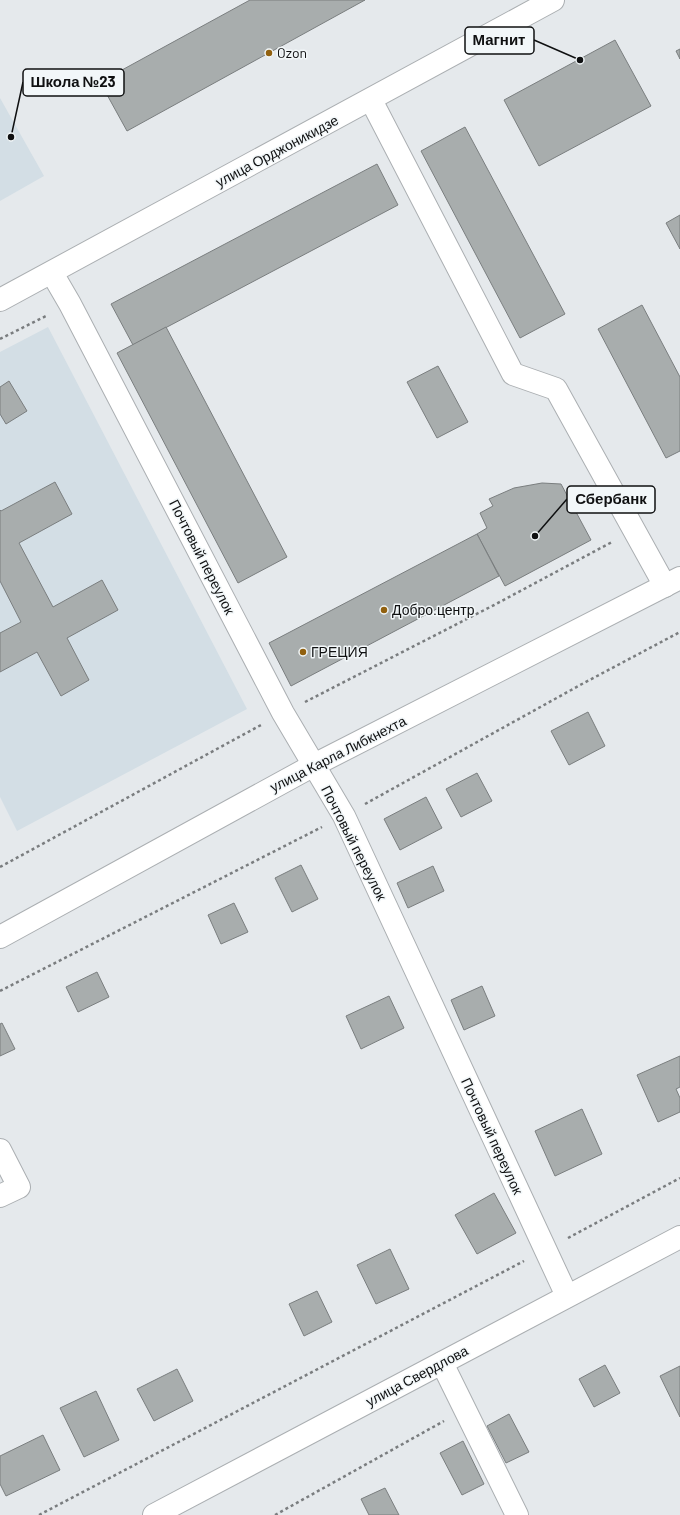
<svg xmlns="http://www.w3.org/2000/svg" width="680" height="1515" font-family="Barlow,sans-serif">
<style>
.built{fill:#d3dee5}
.building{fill:#a8adad;stroke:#7a7e7f}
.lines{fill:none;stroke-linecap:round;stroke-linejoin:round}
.minor-casing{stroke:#abafb2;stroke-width:24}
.path{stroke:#7a7d7f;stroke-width:2.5;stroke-dasharray:3 3;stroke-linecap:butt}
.minor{stroke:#fff;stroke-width:22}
.poi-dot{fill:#91600e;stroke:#f2f7f9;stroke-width:1.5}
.labels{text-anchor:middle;stroke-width:3;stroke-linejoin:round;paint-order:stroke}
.poi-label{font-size:14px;fill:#0f1011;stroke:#f2f7f9;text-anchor:start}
.street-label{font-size:14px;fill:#0f1011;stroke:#f2f7f9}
.leader{fill:none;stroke:#0f1011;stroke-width:1.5}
.callout-dot{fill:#0f1011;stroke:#f2f7f9;stroke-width:1.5}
.callout{fill:#f2f7f9;stroke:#0f1011;stroke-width:1.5}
.callout-label{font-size:15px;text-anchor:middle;font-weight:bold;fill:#0f1011}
</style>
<rect width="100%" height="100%" fill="#e5e9ec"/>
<g class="built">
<path d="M 0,98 L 44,176 L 0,201 Z"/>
<path d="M 48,327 L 247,709 L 17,831 L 0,797 L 0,352 Z"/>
</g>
<g class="building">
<path d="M 250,0 L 365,0 L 127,131 L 100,82 Z"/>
<path d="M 615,40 L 651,106 L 539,166 L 504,100 Z"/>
<path d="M 680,49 L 680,59 L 676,51 Z"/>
<path d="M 465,127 L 565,314 L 520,338 L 421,151 Z"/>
<path d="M 377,164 L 398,205 L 133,345 L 111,304 Z"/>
<path d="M 680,215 L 680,249 L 666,223 Z"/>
<path d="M 642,305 L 680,377 L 680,451 L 666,458 L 598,329 Z"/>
<path d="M 166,327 L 287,557 L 238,583 L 117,353 Z"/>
<path d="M 438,366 L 468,422 L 437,438 L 407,382 Z"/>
<path d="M 9,381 L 27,411 L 6,424 L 0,414 L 0,387 Z"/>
<path d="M 55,482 L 72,514 L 19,543 L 53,607 L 102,580 L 118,610 L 67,638 L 89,680 L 61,696 L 37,652 L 0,672 L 0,633 L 21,622 L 0,581 L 0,510 L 1,511 Z"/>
<path d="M 542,483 L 561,484 L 591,540 L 505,586 L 477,534 L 487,528 L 480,513 L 493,506 L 489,499 L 514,488 Z"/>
<path d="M 477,534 L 499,576 L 291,686 L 269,643 Z"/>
<path d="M 588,712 L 605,746 L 569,765 L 551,731 Z"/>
<path d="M 477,773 L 492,801 L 461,817 L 446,789 Z"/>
<path d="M 426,797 L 442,828 L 400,850 L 384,819 Z"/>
<path d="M 301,865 L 318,899 L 292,912 L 275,878 Z"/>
<path d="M 433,866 L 444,891 L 408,908 L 397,883 Z"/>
<path d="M 234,903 L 248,932 L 221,944 L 208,915 Z"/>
<path d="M 97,972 L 109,997 L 78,1012 L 66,987 Z"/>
<path d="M 482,986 L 495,1016 L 464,1030 L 451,1000 Z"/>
<path d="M 389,996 L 404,1028 L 361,1049 L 346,1016 Z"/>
<path d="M 2,1023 L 15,1049 L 0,1056 L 0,1024 Z"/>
<path d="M 680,1056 L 680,1087 L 676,1089 L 680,1098 L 680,1112 L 658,1122 L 637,1075 Z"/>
<path d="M 582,1109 L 602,1154 L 555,1176 L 535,1131 Z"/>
<path d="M 494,1193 L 516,1233 L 477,1254 L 455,1215 Z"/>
<path d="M 390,1249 L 409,1289 L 376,1304 L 357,1265 Z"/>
<path d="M 317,1291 L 332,1322 L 304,1336 L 289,1304 Z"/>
<path d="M 605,1365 L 620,1393 L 594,1407 L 579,1379 Z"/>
<path d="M 680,1366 L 680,1417 L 660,1376 Z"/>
<path d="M 177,1369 L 193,1401 L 154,1421 L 137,1389 Z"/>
<path d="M 96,1391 L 119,1440 L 84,1457 L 60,1408 Z"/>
<path d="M 509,1414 L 529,1452 L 506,1463 L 487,1426 Z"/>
<path d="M 43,1435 L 60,1470 L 6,1496 L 0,1484 L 0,1456 Z"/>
<path d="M 463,1441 L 484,1484 L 462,1495 L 440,1453 Z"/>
<path d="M 385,1488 L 399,1515 L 369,1515 L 361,1499 Z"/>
</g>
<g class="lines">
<g class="minor-casing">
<g id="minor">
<path d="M 371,100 L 513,374 L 556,389 L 665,586"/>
<path d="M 52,273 L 70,304 L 283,713 L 344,816 L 567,1296"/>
<path d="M 0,300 L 553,0"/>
<path d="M 0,937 L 314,765 L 680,578"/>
<path d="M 0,1150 L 19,1187 L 0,1196"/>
<path d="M 442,1363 L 517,1515"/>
<path d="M 154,1515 L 680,1237"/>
</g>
</g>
<g class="path">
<path d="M 0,339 L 48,315"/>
<path d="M 305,702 L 496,604 L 612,542"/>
<path d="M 365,804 L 582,684 L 680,632"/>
<path d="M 0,867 L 261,725"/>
<path d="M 0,991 L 322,827"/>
<path d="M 568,1238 L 680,1178"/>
<path d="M 39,1515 L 524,1261"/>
<path d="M 275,1515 L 444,1421"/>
</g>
<use href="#minor" class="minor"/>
</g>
<g class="poi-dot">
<circle cx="269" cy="53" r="4"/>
<circle cx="384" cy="610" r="4"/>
<circle cx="303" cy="652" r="4"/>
</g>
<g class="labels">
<g class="poi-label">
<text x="277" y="58">Ozon</text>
<text x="392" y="615">Добро.центр</text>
<text x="311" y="657">ГРЕЦИЯ</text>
</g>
<g class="street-label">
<text transform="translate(277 151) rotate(-28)" y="5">улица Орджоникидзе</text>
<text transform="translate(202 557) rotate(63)" y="5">Почтовый переулок</text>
<text transform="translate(338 754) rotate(-27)" y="5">улица Карла Либкнехта</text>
<text transform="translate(354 843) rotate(63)" y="5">Почтовый переулок</text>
<text transform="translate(492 1136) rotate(65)" y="5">Почтовый переулок</text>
<text transform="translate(417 1376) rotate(-28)" y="5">улица Свердлова</text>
</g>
</g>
<path class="leader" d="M580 60L534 40M11 137L23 82M535 536L567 499"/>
<g class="callout-dot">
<circle cx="580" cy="60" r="4"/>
<circle cx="11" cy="137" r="4"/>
<circle cx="535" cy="536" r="4"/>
</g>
<g class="callout">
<rect x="465" y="27" width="69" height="27" rx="4"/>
<rect x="23" y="69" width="101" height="27" rx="4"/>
<rect x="567" y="486" width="88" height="27" rx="4"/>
</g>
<g class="callout-label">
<text x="499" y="45">Магнит</text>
<text x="73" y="87">Школа №23</text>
<text x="611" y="504">Сбербанк</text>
</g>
</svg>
